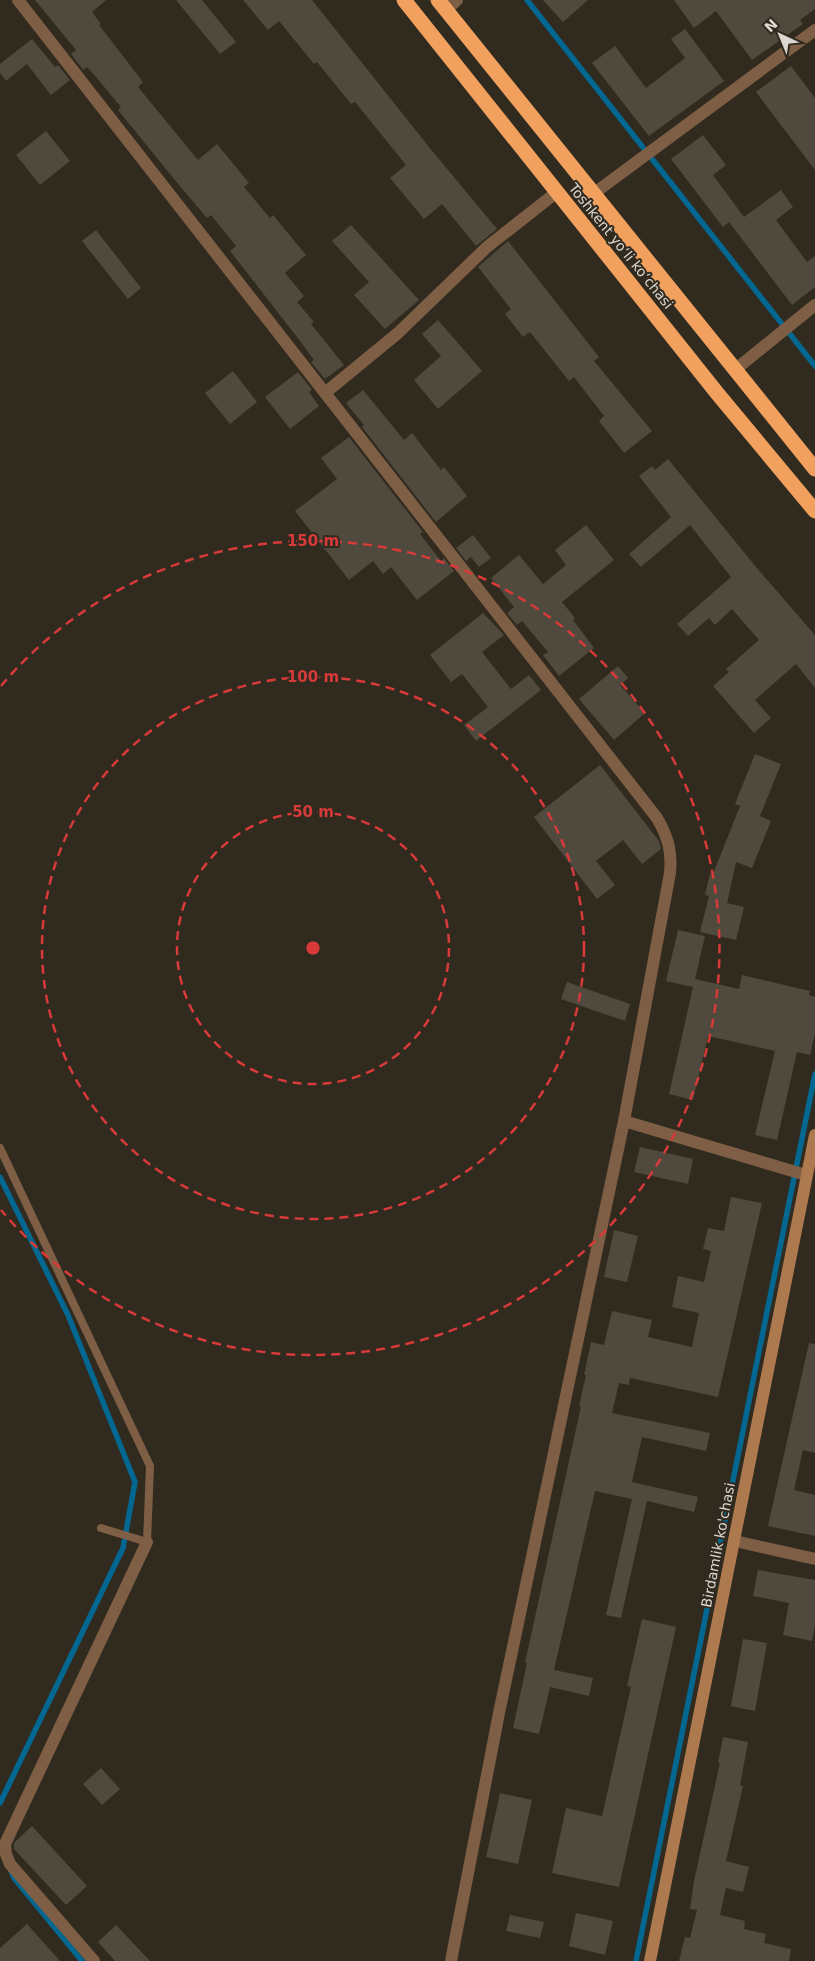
<svg xmlns="http://www.w3.org/2000/svg" width="815" height="1961" font-family="'DejaVu Sans',sans-serif">
<style>
.lines{fill:none;stroke-linecap:round;stroke-linejoin:round}
.stream{stroke:#036891;stroke-width:5.5}
.building{fill:#50493d}
.lane{stroke:#7e5e44;stroke-width:8}
.street{stroke:#7e5e44;stroke-width:12}
.secondary{stroke:#ad794f;stroke-width:12}
.highway{stroke:#f1a05d;stroke-width:15}
.ring{fill:none;stroke:#d73a39;stroke-width:2.5;stroke-dasharray:9 6}
.labels{text-anchor:middle;stroke-width:4;stroke-linejoin:round;paint-order:stroke}
.street-label{font-size:14px;fill:#dcd8d1;stroke:#312b1f}
.centre{fill:#d73a39;stroke:#312b1f;stroke-width:2.5}
.ring-label{font-size:15px;text-anchor:middle;font-weight:bold;fill:#d73a39;stroke:#312b1f;stroke-width:4;stroke-linejoin:round;paint-order:stroke}
</style>
<rect width="100%" height="100%" fill="#312b1f"/>
<g class="lines">
<g class="stream">
<path d="M 527,0 L 815,366"/>
<path d="M 0,1177 L 68,1315 L 135,1482 L 123,1548 L 0,1803"/>
<path d="M 11,1871 L 14,1878 L 82,1961"/>
<path d="M 636,1961 L 815,1074"/>
</g>
</g>
<g class="building">
<path d="M 35,0 L 106,0 L 92,12 L 101,24 L 99,25 L 143,82 L 138,87 L 198,160 L 217,144 L 249,183 L 244,187 L 270,218 L 273,215 L 306,255 L 285,273 L 304,296 L 297,302 L 314,322 L 311,324 L 344,365 L 325,379 L 311,362 L 314,360 L 297,337 L 230,251 L 236,246 L 211,215 L 207,218 L 174,179 L 118,110 L 121,107 L 96,77 L 87,67 L 83,70 L 71,54 L 76,50 Z"/>
<path d="M 176,0 L 202,0 L 236,42 L 220,54 Z"/>
<path d="M 243,0 L 312,0 L 429,147 L 497,229 L 476,246 L 442,204 L 424,219 L 390,178 L 406,165 L 355,102 L 351,104 L 317,62 L 314,64 L 279,21 L 268,30 Z"/>
<path d="M 543,0 L 588,0 L 563,22 Z"/>
<path d="M 674,0 L 815,0 L 815,9 L 800,20 L 803,24 L 752,60 L 716,11 L 694,28 Z"/>
<path d="M 685,29 L 724,81 L 649,136 L 592,63 L 615,46 L 646,88 L 685,58 L 671,39 Z"/>
<path d="M 32,39 L 55,67 L 58,65 L 70,80 L 51,95 L 27,64 L 6,81 L 0,73 L 0,64 Z"/>
<path d="M 791,66 L 815,98 L 815,170 L 756,92 Z"/>
<path d="M 46,131 L 70,161 L 40,185 L 16,155 Z"/>
<path d="M 703,135 L 726,165 L 713,175 L 744,217 L 781,190 L 793,207 L 776,220 L 807,262 L 815,256 L 815,287 L 792,305 L 729,222 L 723,227 L 671,159 Z"/>
<path d="M 351,225 L 419,300 L 385,329 L 354,295 L 369,282 L 332,241 Z"/>
<path d="M 96,230 L 141,288 L 128,299 L 82,241 Z"/>
<path d="M 508,241 L 599,357 L 594,361 L 652,431 L 624,453 L 599,421 L 604,416 L 574,377 L 569,381 L 530,332 L 523,337 L 505,314 L 511,309 L 478,267 Z"/>
<path d="M 438,320 L 482,371 L 438,409 L 414,380 L 441,356 L 422,334 Z"/>
<path d="M 233,371 L 257,402 L 230,424 L 205,393 Z"/>
<path d="M 298,372 L 312,390 L 309,392 L 319,406 L 290,429 L 265,397 Z"/>
<path d="M 363,390 L 404,440 L 412,433 L 441,470 L 444,467 L 467,496 L 436,522 L 362,427 L 364,425 L 346,403 Z"/>
<path d="M 349,437 L 423,532 L 420,534 L 441,561 L 444,558 L 454,571 L 417,600 L 391,567 L 383,574 L 373,561 L 349,580 L 295,511 L 337,479 L 321,458 Z"/>
<path d="M 668,459 L 756,567 L 815,635 L 815,688 L 796,664 L 755,700 L 771,718 L 754,733 L 713,686 L 729,672 L 726,669 L 759,640 L 732,609 L 715,625 L 709,618 L 688,636 L 677,624 L 731,577 L 690,525 L 641,567 L 629,554 L 671,517 L 639,476 L 652,466 L 655,470 Z"/>
<path d="M 586,525 L 614,560 L 562,602 L 575,618 L 573,620 L 594,648 L 559,676 L 543,655 L 548,652 L 522,621 L 517,625 L 507,613 L 514,607 L 491,578 L 519,555 L 543,584 L 566,565 L 555,550 Z"/>
<path d="M 473,535 L 491,558 L 479,567 L 471,557 L 466,561 L 456,548 Z"/>
<path d="M 483,613 L 504,635 L 482,652 L 511,689 L 529,675 L 541,690 L 476,741 L 464,725 L 488,707 L 462,674 L 451,682 L 430,655 Z"/>
<path d="M 618,666 L 628,678 L 620,685 L 645,713 L 614,740 L 579,699 Z"/>
<path d="M 755,754 L 781,764 L 760,816 L 771,821 L 752,868 L 736,862 L 727,903 L 744,907 L 736,940 L 700,932 L 709,896 L 705,895 L 710,873 L 713,874 L 740,806 L 735,804 Z"/>
<path d="M 600,765 L 659,841 L 661,849 L 642,864 L 623,840 L 596,861 L 615,885 L 597,899 L 534,817 Z"/>
<path d="M 678,930 L 705,936 L 695,979 L 739,989 L 742,975 L 810,991 L 809,995 L 815,997 L 815,1033 L 810,1055 L 797,1052 L 777,1140 L 755,1135 L 775,1051 L 708,1036 L 693,1100 L 669,1094 L 693,987 L 666,981 Z"/>
<path d="M 567,982 L 630,1004 L 625,1021 L 561,999 Z"/>
<path d="M 640,1147 L 693,1159 L 688,1184 L 634,1172 Z"/>
<path d="M 731,1197 L 762,1203 L 718,1397 L 630,1378 L 629,1385 L 619,1383 L 612,1413 L 710,1433 L 706,1451 L 642,1437 L 632,1482 L 698,1497 L 694,1512 L 647,1501 L 621,1618 L 606,1615 L 632,1499 L 595,1491 L 554,1670 L 593,1678 L 589,1696 L 550,1687 L 539,1734 L 513,1728 L 527,1663 L 525,1663 L 581,1406 L 579,1406 L 586,1375 L 584,1375 L 591,1342 L 604,1345 L 612,1311 L 652,1320 L 648,1337 L 692,1347 L 699,1313 L 672,1307 L 678,1276 L 704,1282 L 711,1251 L 703,1249 L 708,1228 L 724,1231 Z"/>
<path d="M 614,1230 L 638,1236 L 627,1282 L 604,1277 Z"/>
<path d="M 809,1343 L 815,1344 L 815,1453 L 803,1450 L 794,1490 L 815,1495 L 815,1536 L 768,1526 Z"/>
<path d="M 758,1570 L 815,1580 L 815,1624 L 812,1641 L 783,1635 L 789,1603 L 753,1596 Z"/>
<path d="M 642,1619 L 676,1627 L 619,1887 L 552,1873 L 566,1808 L 602,1816 L 631,1687 L 627,1686 Z"/>
<path d="M 743,1639 L 767,1643 L 755,1711 L 731,1706 Z"/>
<path d="M 723,1737 L 748,1742 L 740,1785 L 743,1786 L 726,1861 L 749,1867 L 743,1892 L 726,1888 L 720,1915 L 745,1921 L 744,1929 L 766,1934 L 764,1943 L 791,1949 L 789,1961 L 679,1961 L 685,1937 L 690,1938 L 697,1910 L 690,1909 L 694,1881 L 720,1763 L 718,1763 Z"/>
<path d="M 101,1768 L 120,1789 L 102,1805 L 83,1784 Z"/>
<path d="M 500,1793 L 532,1800 L 518,1864 L 486,1857 Z"/>
<path d="M 32,1826 L 87,1886 L 66,1905 L 14,1849 L 14,1843 Z"/>
<path d="M 576,1913 L 613,1921 L 605,1955 L 569,1946 Z"/>
<path d="M 510,1915 L 544,1922 L 540,1938 L 506,1931 Z"/>
<path d="M 27,1924 L 60,1961 L 0,1961 L 0,1948 Z"/>
<path d="M 116,1925 L 150,1961 L 115,1961 L 98,1942 Z"/>
</g>
<g class="lines">
<path class="lane" d="M 0,1148 L 150,1466 L 147,1542 L 101,1528"/>
<g class="street">
<path d="M 18,0 L 657,818 C 668,837 672,851 670,873 L 624,1121 L 499,1713 L 451,1961"/>
<path d="M 446,10 L 457,0"/>
<path d="M 593,194 L 815,30"/>
<path d="M 736,369 L 815,305"/>
<path d="M 325,393 L 398,333 L 487,247 L 557,192"/>
<path d="M 624,1121 L 806,1175"/>
<path d="M 735,1541 L 815,1559"/>
<path d="M 94,1961 L 10,1864 L 6,1854 L 5,1844 L 147,1542"/>
</g>
<path class="secondary" d="M 650,1961 L 815,1135"/>
<g class="highway">
<path d="M 404,0 L 717,393 L 815,511"/>
<path d="M 438,0 L 815,469"/>
</g>
</g>
<g class="ring">
<circle cx="313" cy="948" r="136"/>
<circle cx="313" cy="948" r="271"/>
<path d="M1 686A407 407 0 1 1 1 1210"/>
</g>
<g class="labels">
<g class="street-label">
<text transform="translate(621 246) rotate(51)" y="5">Toshkent yo‘li ko‘chasi</text>
<text transform="translate(718 1545) rotate(-79)" y="5">Birdamlik ko'chasi</text>
</g>
</g>
<circle cx="313" cy="948" r="8" class="centre"/>
<g class="ring-label">
<text x="313" y="546">150 m</text>
<text x="313" y="682">100 m</text>
<text x="313" y="817">50 m</text>
</g>
<g transform="translate(780 35) rotate(316)" stroke="#312b1f" stroke-width="4" paint-order="stroke">
<path d="M0-4L9 19L0 12L-9 19Z" fill="#dcd8d1"/>
<text y="-8" font-size="14" font-weight="bold" text-anchor="middle" fill="#dcd8d1">N</text>
</g>
</svg>
